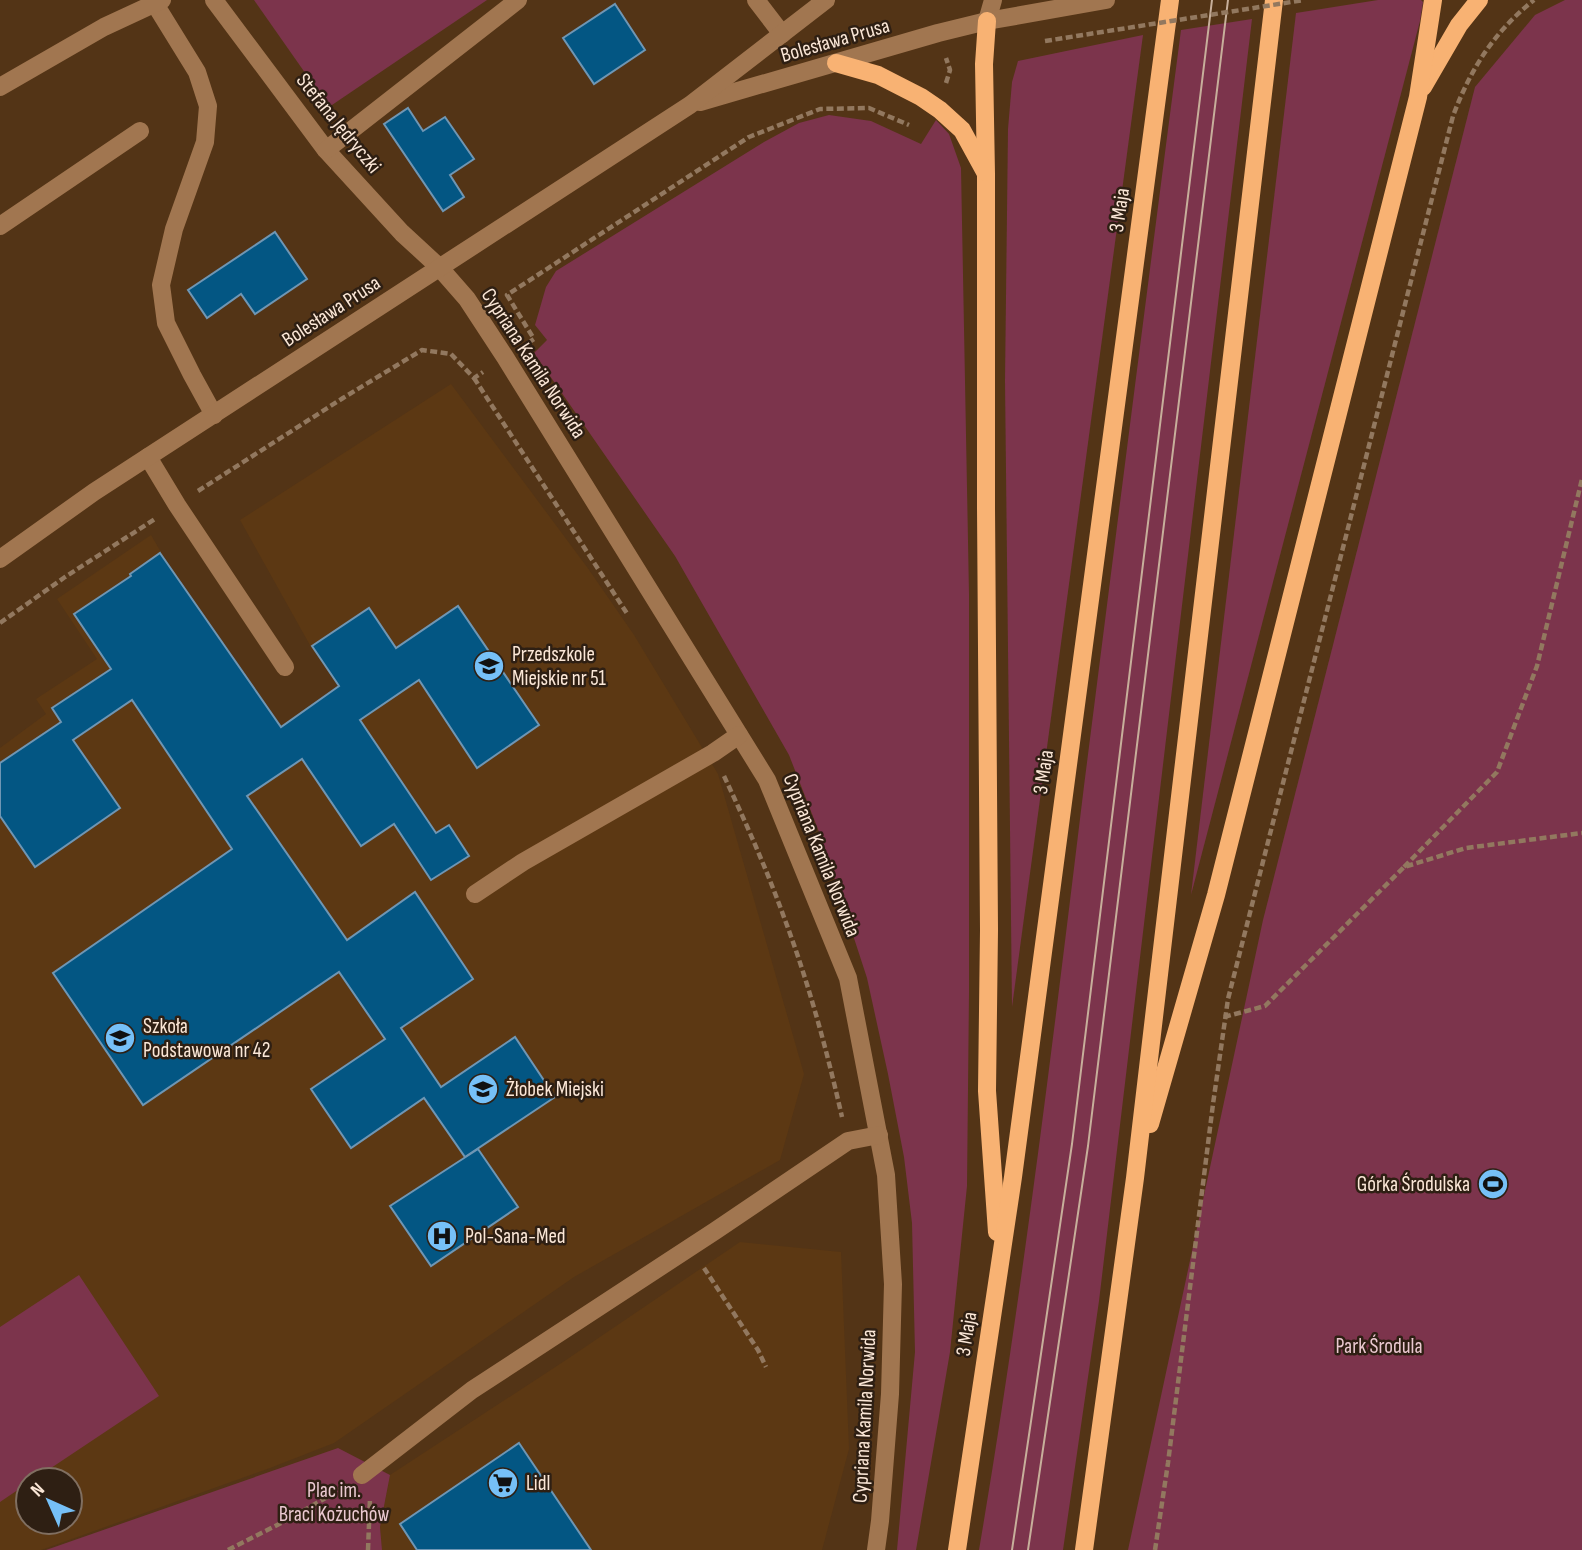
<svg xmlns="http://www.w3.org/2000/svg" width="1582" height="1550" font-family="'Sofia Sans Condensed',sans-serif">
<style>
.built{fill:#5c3813;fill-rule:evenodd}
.green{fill:#7c344c}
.building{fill:#035683;stroke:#6f96b4;stroke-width:2}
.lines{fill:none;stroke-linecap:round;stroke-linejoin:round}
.path{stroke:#92785f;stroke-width:4.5;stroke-dasharray:7 3.5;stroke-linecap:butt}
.minor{stroke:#a17650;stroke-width:18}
.major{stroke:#f8b273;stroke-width:18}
.tram{stroke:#c7af9b;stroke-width:2}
.path-bridge{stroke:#92785f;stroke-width:4.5;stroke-dasharray:7 3.5;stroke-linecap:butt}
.labels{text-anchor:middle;stroke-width:5;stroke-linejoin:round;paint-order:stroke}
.street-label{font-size:21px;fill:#fbe7d7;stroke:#2e1f13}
.poi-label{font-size:21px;fill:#fbe7d7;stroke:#2e1f13;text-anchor:start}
.park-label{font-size:21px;fill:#ebc9d1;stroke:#2e1f13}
</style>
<rect width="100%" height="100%" fill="#533416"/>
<g class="built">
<path d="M 451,384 L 587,567 L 634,635 L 718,774 L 804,1074 L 780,1160 L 574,1277 L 334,1443 L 270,1468 L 41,1550 L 0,1550 L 0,748 L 46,714 L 36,699 L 97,659 L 57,599 L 151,535 L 162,554 L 280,726 L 338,686 L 311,647 L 240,520 ZM 28,1480 L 70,1480 L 70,1522 L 28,1522 Z"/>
<path d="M 740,1242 L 841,1252 L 849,1449 L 822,1550 L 382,1550 L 380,1527 L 390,1475 L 566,1360 Z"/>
</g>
<g class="green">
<path d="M 254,0 L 487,0 L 329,107 Z"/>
<path d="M 1378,0 L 1421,0 L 1423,2 L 1420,21 L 1191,895 L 1296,13 Z"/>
<path d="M 1565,0 L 1582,0 L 1582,1550 L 1128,1550 L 1263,920 L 1475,87 L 1535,15 Z"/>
<path d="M 1252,19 L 1099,1301 L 1063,1550 L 979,1550 C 1022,1297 1053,1041 1084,786 C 1116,534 1148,282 1181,30 Z"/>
<path d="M 1143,35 L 1012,1007 L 1005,381 L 1008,129 L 1012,82 L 1018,61 Z"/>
<path d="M 829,115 L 871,121 L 921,144 L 936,120 L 949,134 L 961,168 L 969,594 L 969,993 L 967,1186 L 950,1352 L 916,1550 L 897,1550 L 915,1352 L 912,1223 L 904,1157 L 888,1074 L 867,978 L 821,837 L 789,755 L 675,556 L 534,353 L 547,340 L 535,325 L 546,287 L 556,271 L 764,142 L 799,123 Z"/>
<path d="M 79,1275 L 159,1396 L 33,1480 L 28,1480 L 28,1483 L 0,1502 L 0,1327 Z"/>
<path d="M 338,1448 L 390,1475 L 380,1527 L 382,1550 L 46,1550 Z"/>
</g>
<g class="building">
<path d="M 615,4 L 645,50 L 594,84 L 563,38 Z"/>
<path d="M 408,108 L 423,131 L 445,117 L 474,159 L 450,175 L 464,197 L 443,211 L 384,124 Z"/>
<path d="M 275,232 L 307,279 L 255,314 L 241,294 L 207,318 L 188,290 Z"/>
<path d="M 160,553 L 281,727 L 339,686 L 312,646 L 369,608 L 396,648 L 458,606 L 539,725 L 477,768 L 419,680 L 360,720 L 436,833 L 449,825 L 469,856 L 431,880 L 394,824 L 361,846 L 302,759 L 247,796 L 347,940 L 415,892 L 473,979 L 401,1028 L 441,1087 L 515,1037 L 555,1097 L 465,1157 L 424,1098 L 351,1148 L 311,1089 L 385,1039 L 339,972 L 143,1105 L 53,973 L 232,849 L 132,700 L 73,740 L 120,808 L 35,867 L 0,816 L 0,763 L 61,722 L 52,708 L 111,669 L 74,614 L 131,576 L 130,574 Z"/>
<path d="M 478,1149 L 518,1207 L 431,1266 L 390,1206 Z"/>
<path d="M 519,1443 L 591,1550 L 417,1550 L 400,1524 Z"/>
</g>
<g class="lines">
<g class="path">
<path d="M 946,83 L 950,70 L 946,58"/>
<path d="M 528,343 L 534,339 L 507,295 L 749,137 L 820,109 L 869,108 L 909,125"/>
<path d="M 474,378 L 628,615"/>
<path d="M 198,491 L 343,398 L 422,350 L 451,354 L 474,378 L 483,372"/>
<path d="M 0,623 L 65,577 L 155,519"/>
<path d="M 724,776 C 746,823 767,870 785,920 C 809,984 827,1051 842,1117"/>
<path d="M 1404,867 L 1497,772 L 1537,666 L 1582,479"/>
<path d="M 1224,1017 L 1265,1006 L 1404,867 L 1466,848 L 1582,833"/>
<path d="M 704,1268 L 758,1350 L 766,1367"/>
<path d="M 228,1550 L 291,1518 L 341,1489"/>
<path d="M 368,1550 L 370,1498"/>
<path d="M 1155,1550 L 1168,1463 L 1213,1104 L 1228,999 L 1453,116 C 1471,68 1494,32 1534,0"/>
</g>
<g class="minor">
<path d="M 214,0 L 326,150 L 402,233 L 439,267 L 467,299 L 505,357 L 767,780 L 848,978 L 886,1175 L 893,1284 L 890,1394 L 880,1521 L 876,1550"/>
<path d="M 756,0 L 782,34"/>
<path d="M 155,4 L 197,72 L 208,106 L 205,142 L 174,229 L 161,285 L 166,323 L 192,375 L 214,415"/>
<path d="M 987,21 L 993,0"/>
<path d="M 0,87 L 104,27 L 162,0"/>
<path d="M 700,102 L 938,33 L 987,21 L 1106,0"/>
<path d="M 326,150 L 518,0"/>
<path d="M 0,226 L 140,131"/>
<path d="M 148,457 L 177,505 L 285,667"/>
<path d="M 0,559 L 94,492 L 690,105 L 826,0"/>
<path d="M 475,894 L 523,862 L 713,753 L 739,735"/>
<path d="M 362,1475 L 472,1390 L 715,1231 L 848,1141 L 879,1135"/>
</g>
<g class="major">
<path d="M 987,21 L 984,64 L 986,174 L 986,508 L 989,930 L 987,1091 L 997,1232"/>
<path d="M 836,63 L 878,75 L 921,97 L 940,110 L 962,130 L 985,172"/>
<path d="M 1423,87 L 1459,25 L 1479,0"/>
<path d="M 1150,1124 L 1216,895 L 1418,97 L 1433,0"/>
<path d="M 957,1550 L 1013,1177 L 1170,0"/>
<path d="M 1084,1550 L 1135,1178 L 1274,0"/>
</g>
<g class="tram">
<path d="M 1012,1550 L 1072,1144 L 1212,0"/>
<path d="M 1028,1550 L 1088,1146 L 1228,0"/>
</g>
<path class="path-bridge" d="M 1045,41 L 1304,0"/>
</g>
<defs>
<g id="school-disc" transform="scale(1.575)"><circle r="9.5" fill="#76c0f7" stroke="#2e1f13"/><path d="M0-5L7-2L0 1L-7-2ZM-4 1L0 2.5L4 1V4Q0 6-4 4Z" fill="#111"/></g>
<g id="stadium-disc" transform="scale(1.575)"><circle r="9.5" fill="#76c0f7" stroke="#2e1f13"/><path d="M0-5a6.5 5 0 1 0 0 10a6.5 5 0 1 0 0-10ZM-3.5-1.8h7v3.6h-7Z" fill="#111"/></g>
<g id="hospital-disc" transform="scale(1.575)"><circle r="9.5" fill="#76c0f7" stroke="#2e1f13"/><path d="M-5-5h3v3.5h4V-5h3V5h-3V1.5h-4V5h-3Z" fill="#111"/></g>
<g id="supermarket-disc" transform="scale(1.575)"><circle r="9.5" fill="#76c0f7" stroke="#2e1f13"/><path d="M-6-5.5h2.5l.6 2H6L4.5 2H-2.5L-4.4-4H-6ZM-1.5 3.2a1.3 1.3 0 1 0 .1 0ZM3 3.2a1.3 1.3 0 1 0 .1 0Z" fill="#111"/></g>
</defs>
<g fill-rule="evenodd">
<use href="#school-disc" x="489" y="666"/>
<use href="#school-disc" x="120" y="1038"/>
<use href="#school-disc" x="483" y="1089"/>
<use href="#stadium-disc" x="1493" y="1184"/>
<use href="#hospital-disc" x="442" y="1236"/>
<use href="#supermarket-disc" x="503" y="1483"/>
</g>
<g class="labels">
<g class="street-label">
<text transform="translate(835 40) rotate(-16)" y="7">Bolesława Prusa</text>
<text transform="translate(339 123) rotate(51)" y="7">Stefana Jędryczki</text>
<text transform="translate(1119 210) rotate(-82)" y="7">3 Maja</text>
<text transform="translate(331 311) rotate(-33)" y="7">Bolesława Prusa</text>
<text transform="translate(534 363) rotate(57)" y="7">Cypriana Kamila Norwida</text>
<text transform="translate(1043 772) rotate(-82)" y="7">3 Maja</text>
<text transform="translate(822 855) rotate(68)" y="7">Cypriana Kamila Norwida</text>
<text transform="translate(966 1334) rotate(-81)" y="7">3 Maja</text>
<text transform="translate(864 1416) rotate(-87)" y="7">Cypriana Kamila Norwida</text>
</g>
<g class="poi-label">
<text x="512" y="661">Przedszkole<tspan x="512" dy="24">Miejskie nr 51</tspan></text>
<text x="143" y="1033">Szkoła<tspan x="143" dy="24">Podstawowa nr 42</tspan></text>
<text x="506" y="1096">Żłobek Miejski</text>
<text x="1470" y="1191" text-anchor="end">Górka Środulska</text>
<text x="465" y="1243">Pol-Sana-Med</text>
<text x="526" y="1490">Lidl</text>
</g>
<g class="park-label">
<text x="1379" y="1353">Park Środula</text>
<text x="334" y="1497">Plac im.<tspan x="334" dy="24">Braci Kożuchów</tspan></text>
</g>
</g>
<g transform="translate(49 1501) rotate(315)"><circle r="33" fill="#2e1f13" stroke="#806f61" stroke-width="2"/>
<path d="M0-5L12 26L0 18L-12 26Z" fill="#76c0f7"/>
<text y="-10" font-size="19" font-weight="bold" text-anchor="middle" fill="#fbe7d7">N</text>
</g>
</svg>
